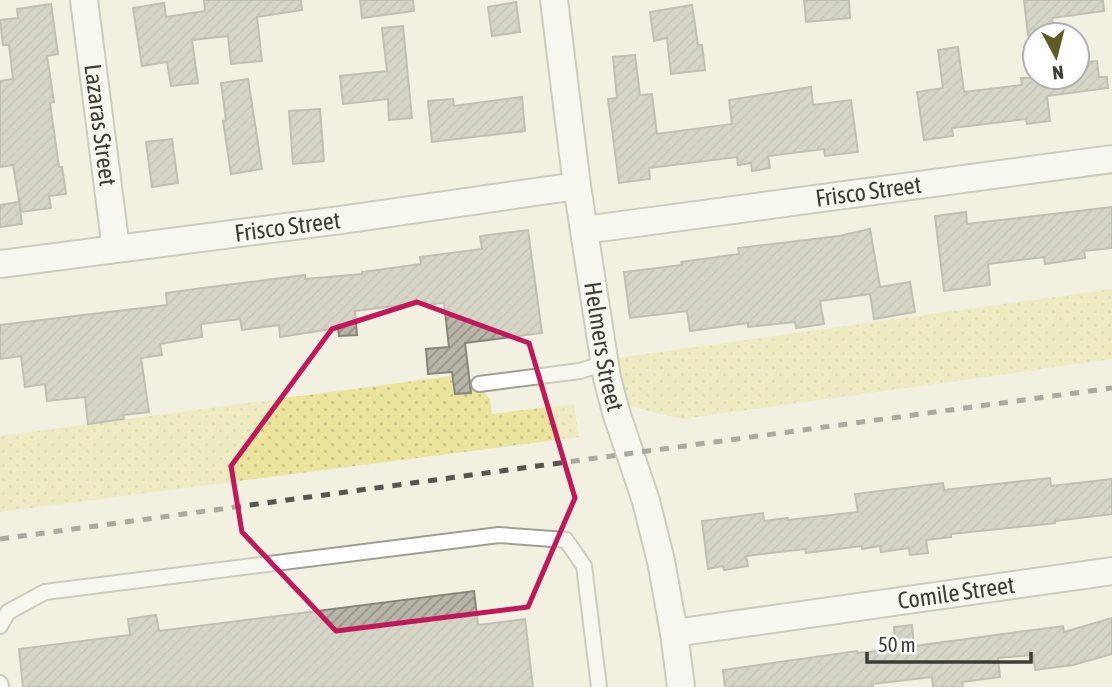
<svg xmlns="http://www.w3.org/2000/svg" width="1112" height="687" font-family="'Asap Condensed',sans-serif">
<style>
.grass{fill:url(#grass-dots)}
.building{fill:url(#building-hatch);stroke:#868578;stroke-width:2}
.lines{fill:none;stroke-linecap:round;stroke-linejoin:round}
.service-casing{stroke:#a09f91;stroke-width:18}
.minor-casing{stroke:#a09f91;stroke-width:30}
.service{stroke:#fff;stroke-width:14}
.minor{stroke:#fff;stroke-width:26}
.rail{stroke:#56554e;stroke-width:5;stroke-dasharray:9 9;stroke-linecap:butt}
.marked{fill:none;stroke:#c2185b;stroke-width:5;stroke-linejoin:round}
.labels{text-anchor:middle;stroke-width:6;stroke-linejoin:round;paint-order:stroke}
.street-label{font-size:24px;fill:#3d3c36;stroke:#fff}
</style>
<defs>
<pattern id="grass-dots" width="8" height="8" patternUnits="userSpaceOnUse" patternTransform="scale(1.75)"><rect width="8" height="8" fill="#eae49d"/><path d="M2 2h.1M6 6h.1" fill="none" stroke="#cac488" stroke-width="1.8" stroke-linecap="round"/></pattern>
<pattern id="building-hatch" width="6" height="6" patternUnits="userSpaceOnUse" patternTransform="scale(1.75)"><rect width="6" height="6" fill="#b6b5a7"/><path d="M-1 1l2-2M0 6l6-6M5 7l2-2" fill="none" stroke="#959489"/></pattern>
</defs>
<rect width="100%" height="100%" fill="#f1f0e1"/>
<g class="grass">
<path d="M 1112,289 L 1112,359 L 683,419 L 628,406 L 617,358 Z"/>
<path d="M 466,374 L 490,399 L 492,414 L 574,404 L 579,437 L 0,512 L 0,436 Z"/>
</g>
<g class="building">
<path d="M 204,0 L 301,0 L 302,10 L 257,17 L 262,61 L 231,64 L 228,36 L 192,40 L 198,83 L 171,86 L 167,62 L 142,66 L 133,8 L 164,3 L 166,17 L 205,11 Z"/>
<path d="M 360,0 L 413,0 L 414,11 L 362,18 Z"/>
<path d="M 804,0 L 849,0 L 850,18 L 806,22 Z"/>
<path d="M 1024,0 L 1103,0 L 1104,11 L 1052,18 L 1054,35 L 1028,35 Z"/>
<path d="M 516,2 L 520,32 L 492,36 L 488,7 Z"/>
<path d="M 51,4 L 58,54 L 47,56 L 54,102 L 50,103 L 59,167 L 62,167 L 66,194 L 49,196 L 51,208 L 21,212 L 13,165 L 0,167 L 0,81 L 13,79 L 9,45 L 3,45 L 0,20 L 18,18 L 17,9 Z"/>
<path d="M 692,5 L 698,45 L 702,45 L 705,70 L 671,74 L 667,38 L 654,41 L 650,12 Z"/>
<path d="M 403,26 L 412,118 L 389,120 L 388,99 L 343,104 L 340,76 L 387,71 L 382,28 Z"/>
<path d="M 958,47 L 964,92 L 1022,85 L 1021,78 L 1077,77 L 1077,63 L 1097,61 L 1099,77 L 1107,77 L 1108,88 L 1047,96 L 1050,121 L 1027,124 L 1026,119 L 952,128 L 953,136 L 924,140 L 917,92 L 943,88 L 938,50 Z"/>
<path d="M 635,55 L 640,95 L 652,94 L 657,134 L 732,124 L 729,100 L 811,87 L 813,105 L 851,100 L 858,152 L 825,156 L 824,149 L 768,156 L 770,168 L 752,171 L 751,163 L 738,165 L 737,157 L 649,168 L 650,179 L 619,183 L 608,99 L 617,98 L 613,57 Z"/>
<path d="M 248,79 L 262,169 L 231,174 L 223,121 L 226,120 L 221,83 Z"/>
<path d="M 522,97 L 525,131 L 432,142 L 428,101 L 453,99 L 454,106 Z"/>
<path d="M 320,109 L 324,161 L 293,164 L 289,111 Z"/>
<path d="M 172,139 L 178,183 L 152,187 L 146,142 Z"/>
<path d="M 19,202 L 22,224 L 0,227 L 0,205 Z"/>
<path d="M 1112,207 L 1112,248 L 1084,251 L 1085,258 L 1045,264 L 1044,257 L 988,264 L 990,285 L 944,291 L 935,216 L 966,212 L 967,224 Z"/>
<path d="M 870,229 L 880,287 L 910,282 L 915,312 L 874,319 L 870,294 L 820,301 L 824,324 L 796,328 L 795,322 L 748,327 L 748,323 L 690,331 L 687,311 L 630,318 L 624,272 L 682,265 L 681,262 L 739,254 L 738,248 L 839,236 Z"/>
<path d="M 528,230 L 542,333 L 465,343 L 471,393 L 455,394 L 452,372 L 428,374 L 426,349 L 449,347 L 444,303 L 426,305 L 426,302 L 355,311 L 357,335 L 339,336 L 338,328 L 280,337 L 279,325 L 242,330 L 240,319 L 201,324 L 202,337 L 160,344 L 162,355 L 141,358 L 149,412 L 123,415 L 124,419 L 88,424 L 85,397 L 47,401 L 45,384 L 25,387 L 21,356 L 0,359 L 0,325 L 167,305 L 166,293 L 195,289 L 305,275 L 305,279 L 362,274 L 362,272 L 421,264 L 420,257 L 482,249 L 480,236 Z"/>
<path d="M 1050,478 L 1051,486 L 1112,479 L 1112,514 L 1055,521 L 1055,523 L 951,534 L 951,537 L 926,540 L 928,553 L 910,555 L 909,548 L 881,552 L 880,546 L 862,549 L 862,546 L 806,553 L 805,549 L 746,556 L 748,566 L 724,570 L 723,566 L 708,569 L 702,521 L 763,513 L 764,521 L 788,518 L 788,520 L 858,512 L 855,494 L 943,483 L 944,490 Z"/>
<path d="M 474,591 L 478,625 L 525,619 L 533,687 L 23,687 L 19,649 L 130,635 L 128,619 L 156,615 L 159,631 Z"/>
<path d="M 1112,618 L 1112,654 L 1073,665 L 1035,670 L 1033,655 L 998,658 L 1000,677 L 962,682 L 963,687 L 933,687 L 932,677 L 872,684 L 873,687 L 725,687 L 723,670 L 857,651 L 858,653 L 896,649 L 894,627 L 912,625 L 914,646 L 1063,626 L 1064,632 Z"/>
</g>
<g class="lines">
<g class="service-casing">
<g id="service">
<path d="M 479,384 L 580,371 L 605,363"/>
<path d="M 0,626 L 8,612 L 45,592 L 499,535 L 566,540 L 584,566 L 599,687"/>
<path d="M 0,683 L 1,687"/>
</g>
</g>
<g class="minor-casing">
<g id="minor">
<path id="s1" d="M 84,0 L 116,249"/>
<path id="s2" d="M 554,0 L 577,186 L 607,378 L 616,412 L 646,501 L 661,561 L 674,633 L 681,687"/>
<path id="s3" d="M 584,230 L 1112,159"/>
<path id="s4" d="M 0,264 L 341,220 L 577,186"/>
<path id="s5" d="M 674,633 L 1112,571"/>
</g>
</g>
<use href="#service" class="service"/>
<use href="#minor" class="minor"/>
<path class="rail" d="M 0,539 L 1112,388"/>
</g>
<path d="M0 0H1112V687H0ZM 417,302 L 529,343 L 575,498 L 528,607 L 336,631 L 242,532 L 231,466 L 332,329 Z" fill="#f1f0e1" fill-opacity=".55" fill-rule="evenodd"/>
<path class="marked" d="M 417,302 L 529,343 L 575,498 L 528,607 L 336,631 L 242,532 L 231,466 L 332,329 Z"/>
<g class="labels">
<g class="street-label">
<text dy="8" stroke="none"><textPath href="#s1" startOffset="126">Lazaras Street</textPath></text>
<text dy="8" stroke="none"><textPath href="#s3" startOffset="287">Frisco Street</textPath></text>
<text dy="8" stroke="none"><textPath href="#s4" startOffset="290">Frisco Street</textPath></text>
<text dy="8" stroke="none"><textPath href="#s2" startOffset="350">Helmers Street</textPath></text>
<text dy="8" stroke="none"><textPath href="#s5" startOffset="285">Comile Street</textPath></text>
</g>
</g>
<g transform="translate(1056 56) rotate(173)"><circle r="33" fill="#ffffff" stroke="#b1b1af" stroke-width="2"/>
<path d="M0-5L12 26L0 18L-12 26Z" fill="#605a27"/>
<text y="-10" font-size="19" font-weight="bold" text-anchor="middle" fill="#3d3c36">N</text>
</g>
<path d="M867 652v10h164v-10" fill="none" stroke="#3d3c36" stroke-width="3.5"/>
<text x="878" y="652" font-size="21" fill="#3d3c36" stroke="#ffffff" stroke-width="5" paint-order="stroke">50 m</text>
</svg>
